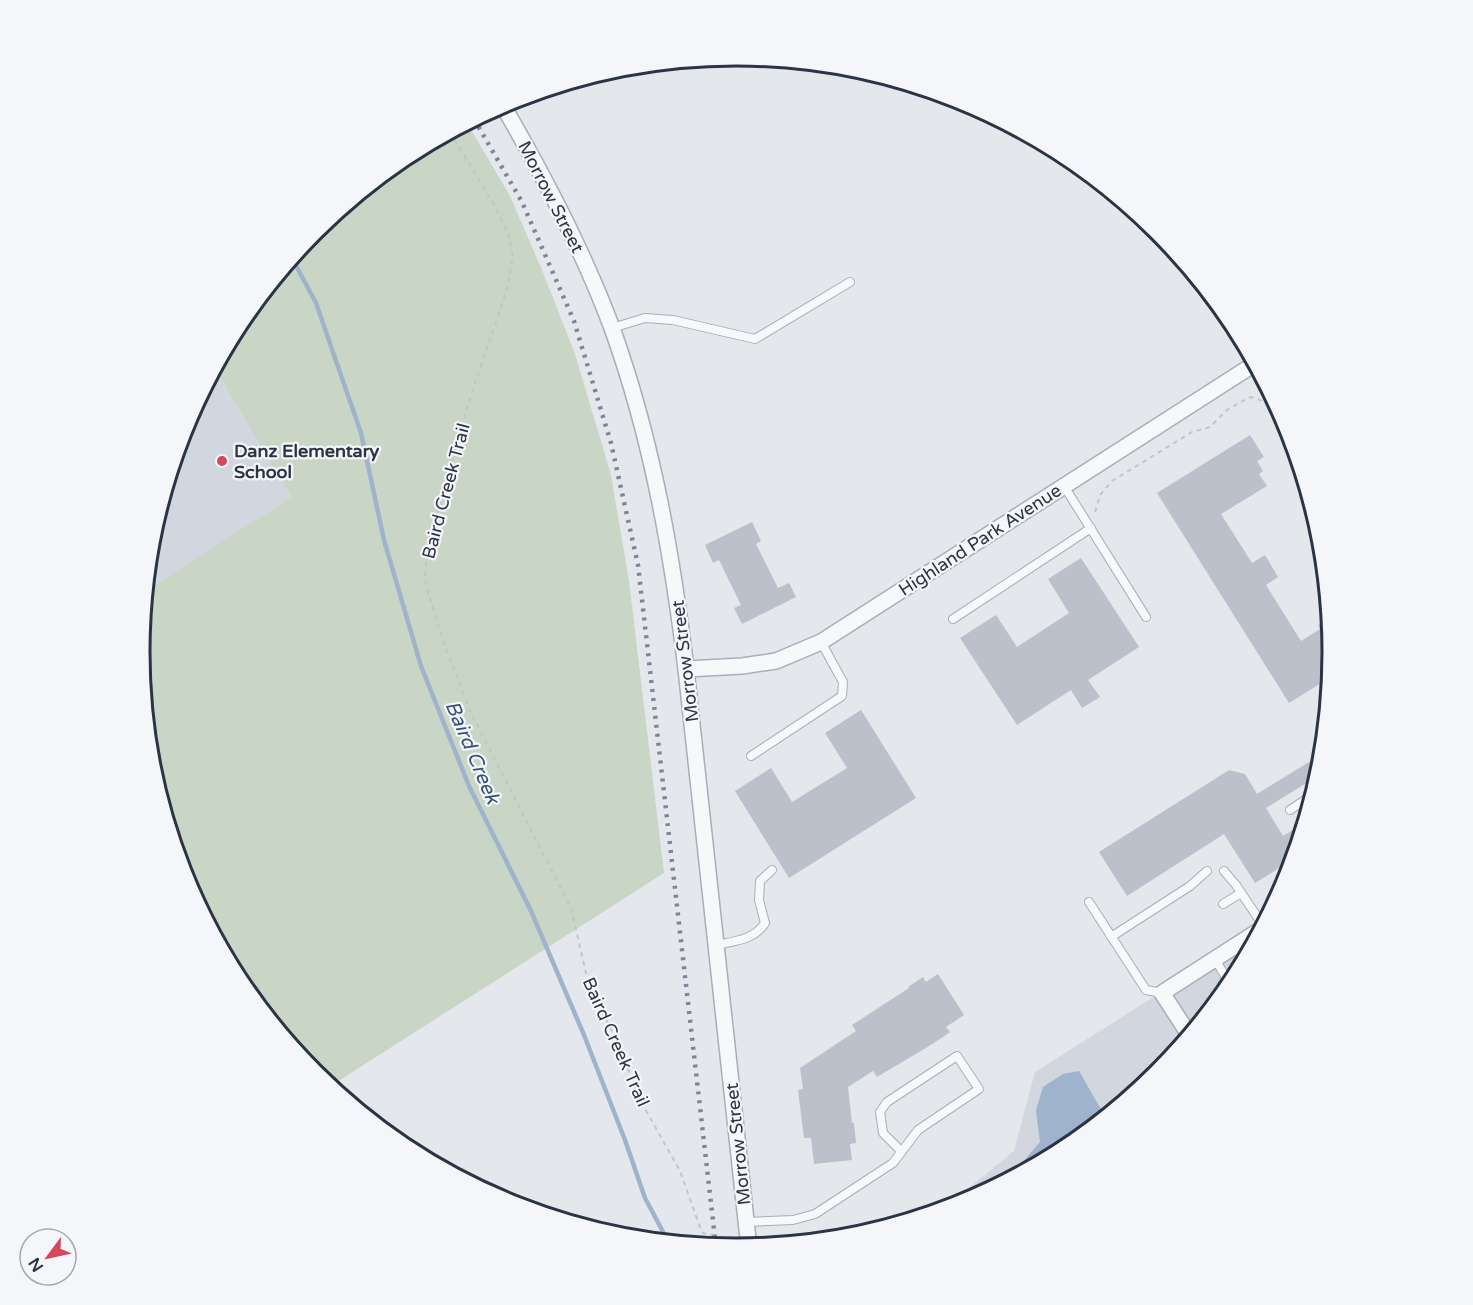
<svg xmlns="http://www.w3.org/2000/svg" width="1473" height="1305" font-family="'Varela Round',sans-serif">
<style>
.built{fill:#d2d6de}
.green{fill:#c9d6c5}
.water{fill:#9fb4cc}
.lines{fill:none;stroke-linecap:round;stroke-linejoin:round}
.stream{stroke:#9fb4cc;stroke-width:4.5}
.building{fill:#bbc0ca}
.lane-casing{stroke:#a9aeb7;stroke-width:10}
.street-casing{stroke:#a9aeb7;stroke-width:18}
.path{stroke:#c2c5cb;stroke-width:2;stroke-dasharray:4.5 4.5;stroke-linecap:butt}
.lane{stroke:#f7f8fa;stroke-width:8}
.street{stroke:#f7f8fa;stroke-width:15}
.rail{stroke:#7d8696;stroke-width:4.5;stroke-dasharray:3 6;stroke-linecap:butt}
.poi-dot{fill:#d1495b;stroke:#f4f6f9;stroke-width:2}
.labels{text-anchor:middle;stroke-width:4.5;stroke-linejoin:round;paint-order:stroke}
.street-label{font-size:18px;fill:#2b3445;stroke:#f4f6f9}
.poi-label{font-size:18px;font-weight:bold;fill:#2b3445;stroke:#f4f6f9;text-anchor:start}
.water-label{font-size:20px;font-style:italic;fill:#34527a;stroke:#f4f6f9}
.rim{fill:none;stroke:#2b3445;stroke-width:3}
</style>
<rect width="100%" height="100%" fill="#e4e7ec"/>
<g class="built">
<path d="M 215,369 L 291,497 L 146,592 L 151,536 L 185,424 Z"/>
<path d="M 1263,928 L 1233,984 L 1158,1075 L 1068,1149 L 965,1204 L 941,1211 L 1014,1151 L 1035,1072 Z"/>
</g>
<path class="green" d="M 467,123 L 510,196 L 542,270 L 575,354 L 611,475 L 629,581 L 664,873 L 329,1087 L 314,1074 L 240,984 L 185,881 L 151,769 L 140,652 L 145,592 L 291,497 L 215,369 L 240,321 L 315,230 L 405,156 Z"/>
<path class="water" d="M 1079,1071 L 1106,1118 L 1068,1149 L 965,1204 L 950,1209 L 1020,1165 L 1040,1142 L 1036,1110 L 1043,1087 L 1063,1074 Z"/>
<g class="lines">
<path class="stream" d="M 292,258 L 316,303 L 361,433 L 384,540 L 421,666 L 469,786 L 531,911 L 584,1035 L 625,1140 L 645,1198 L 669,1243"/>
</g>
<g class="building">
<path d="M 1250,435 L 1264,457 L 1257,461 L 1263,471 L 1259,474 L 1267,486 L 1221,514 L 1252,563 L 1265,555 L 1278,577 L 1266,585 L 1301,641 L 1320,629 L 1318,625 L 1330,618 L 1334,653 L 1331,677 L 1289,703 L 1157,493 Z"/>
<path d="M 752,522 L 761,541 L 756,544 L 778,588 L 789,583 L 796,597 L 742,624 L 734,608 L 741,605 L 719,560 L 713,563 L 705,545 Z"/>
<path d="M 1081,558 L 1139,647 L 1088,680 L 1100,697 L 1082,708 L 1071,690 L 1017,725 L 960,638 L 996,615 L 1017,647 L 1069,613 L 1048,579 Z"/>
<path d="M 861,710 L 916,798 L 789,878 L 735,791 L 771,768 L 792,802 L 847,768 L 825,733 Z"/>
<path d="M 1317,757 L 1322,766 L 1321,774 L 1266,808 L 1283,836 L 1306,822 L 1295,858 L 1255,883 L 1224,834 L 1127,896 L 1099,852 L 1229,770 L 1245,774 L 1257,794 Z"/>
<path d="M 938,974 L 964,1015 L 946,1027 L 950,1032 L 934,1043 L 877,1077 L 873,1071 L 848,1087 L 852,1123 L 854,1123 L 856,1143 L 850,1144 L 852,1160 L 814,1164 L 811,1138 L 804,1138 L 798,1090 L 803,1089 L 800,1068 L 856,1031 L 852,1025 L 909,988 L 908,987 L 923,977 L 926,982 Z"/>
</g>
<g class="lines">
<g class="lane-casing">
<g id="lane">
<path d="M 612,328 L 645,318 L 673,320 L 755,339 L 850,282"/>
<path d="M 1064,486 L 1146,617"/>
<path d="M 953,619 L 1091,528"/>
<path d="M 1326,716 L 1327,715"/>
<path d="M 751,756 L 842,696 L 843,682 L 821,642"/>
<path d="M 1290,810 L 1314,794"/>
<path d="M 1224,871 L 1236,885 L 1264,927"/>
<path d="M 1089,902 L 1146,990 L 1162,993"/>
<path d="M 1223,904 L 1241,893"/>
<path d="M 1111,937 L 1190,886 L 1207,871"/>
<path d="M 716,945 C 735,941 754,940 765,923 L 759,900 L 760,881 L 772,870"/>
<path d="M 1215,959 L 1231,986"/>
<path d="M 747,1222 L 793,1220 L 815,1214 L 893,1163 L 918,1130 L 979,1089 L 957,1056 L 887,1102 L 880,1112 L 883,1133 L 901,1151"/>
</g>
</g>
<g class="street-casing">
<g id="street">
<path d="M 502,104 C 544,176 583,250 612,328 C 652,439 672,553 686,669 L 749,1248"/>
<path d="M 686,669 L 742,666 L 776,661 L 821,642 L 1256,363"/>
<path d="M 1190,1036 L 1162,993 L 1263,928"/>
</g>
</g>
<g class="path">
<path d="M 450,132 L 495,206 L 509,236 L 513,256 L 507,289 L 472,392 L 429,543 L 425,572 L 426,585 L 441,635 L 471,713 L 571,908 L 589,986 L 614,1035 L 644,1107 L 680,1171 L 701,1230 L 703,1233 L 732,1240"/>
<path d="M 1095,512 L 1100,495 L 1112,481 L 1192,432 L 1210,427 L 1227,410 L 1250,397 C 1283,403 1284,439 1299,462"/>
</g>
<use href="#lane" class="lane"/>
<use href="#street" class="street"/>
<path class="rail" d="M 474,119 L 522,202 L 574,321 L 611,443 L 638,565 L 716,1247"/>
</g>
<circle class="poi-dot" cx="222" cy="461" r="6"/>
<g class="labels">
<g class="street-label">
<text transform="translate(551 197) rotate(63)" y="6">Morrow Street</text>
<text transform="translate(446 491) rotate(-75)" y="6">Baird Creek Trail</text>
<text transform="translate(980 540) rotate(-33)" y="6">Highland Park Avenue</text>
<text transform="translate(685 661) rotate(-97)" y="6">Morrow Street</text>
<text transform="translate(616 1042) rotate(66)" y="6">Baird Creek Trail</text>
<text transform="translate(738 1144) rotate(-96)" y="6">Morrow Street</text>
</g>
<g class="poi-label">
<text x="234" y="457">Danz Elementary<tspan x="234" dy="21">School</tspan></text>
</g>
<g class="water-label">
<text transform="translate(473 752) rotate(67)" y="7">Baird Creek</text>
</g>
</g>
<path d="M0 0H1473V1305H0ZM150 652a586 586 0 1 1 1172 0a586 586 0 1 1-1172 0Z" fill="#f4f6f9" fill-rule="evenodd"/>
<path class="rim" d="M150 652a586 586 0 1 1 1172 0a586 586 0 1 1-1172 0Z"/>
<g transform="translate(48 1257) rotate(237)"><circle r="28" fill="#f4f6f9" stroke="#a4a8b1" stroke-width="1.5"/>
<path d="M0-4.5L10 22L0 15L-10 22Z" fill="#d1495b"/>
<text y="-9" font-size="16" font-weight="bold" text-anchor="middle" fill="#2b3445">N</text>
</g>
</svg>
